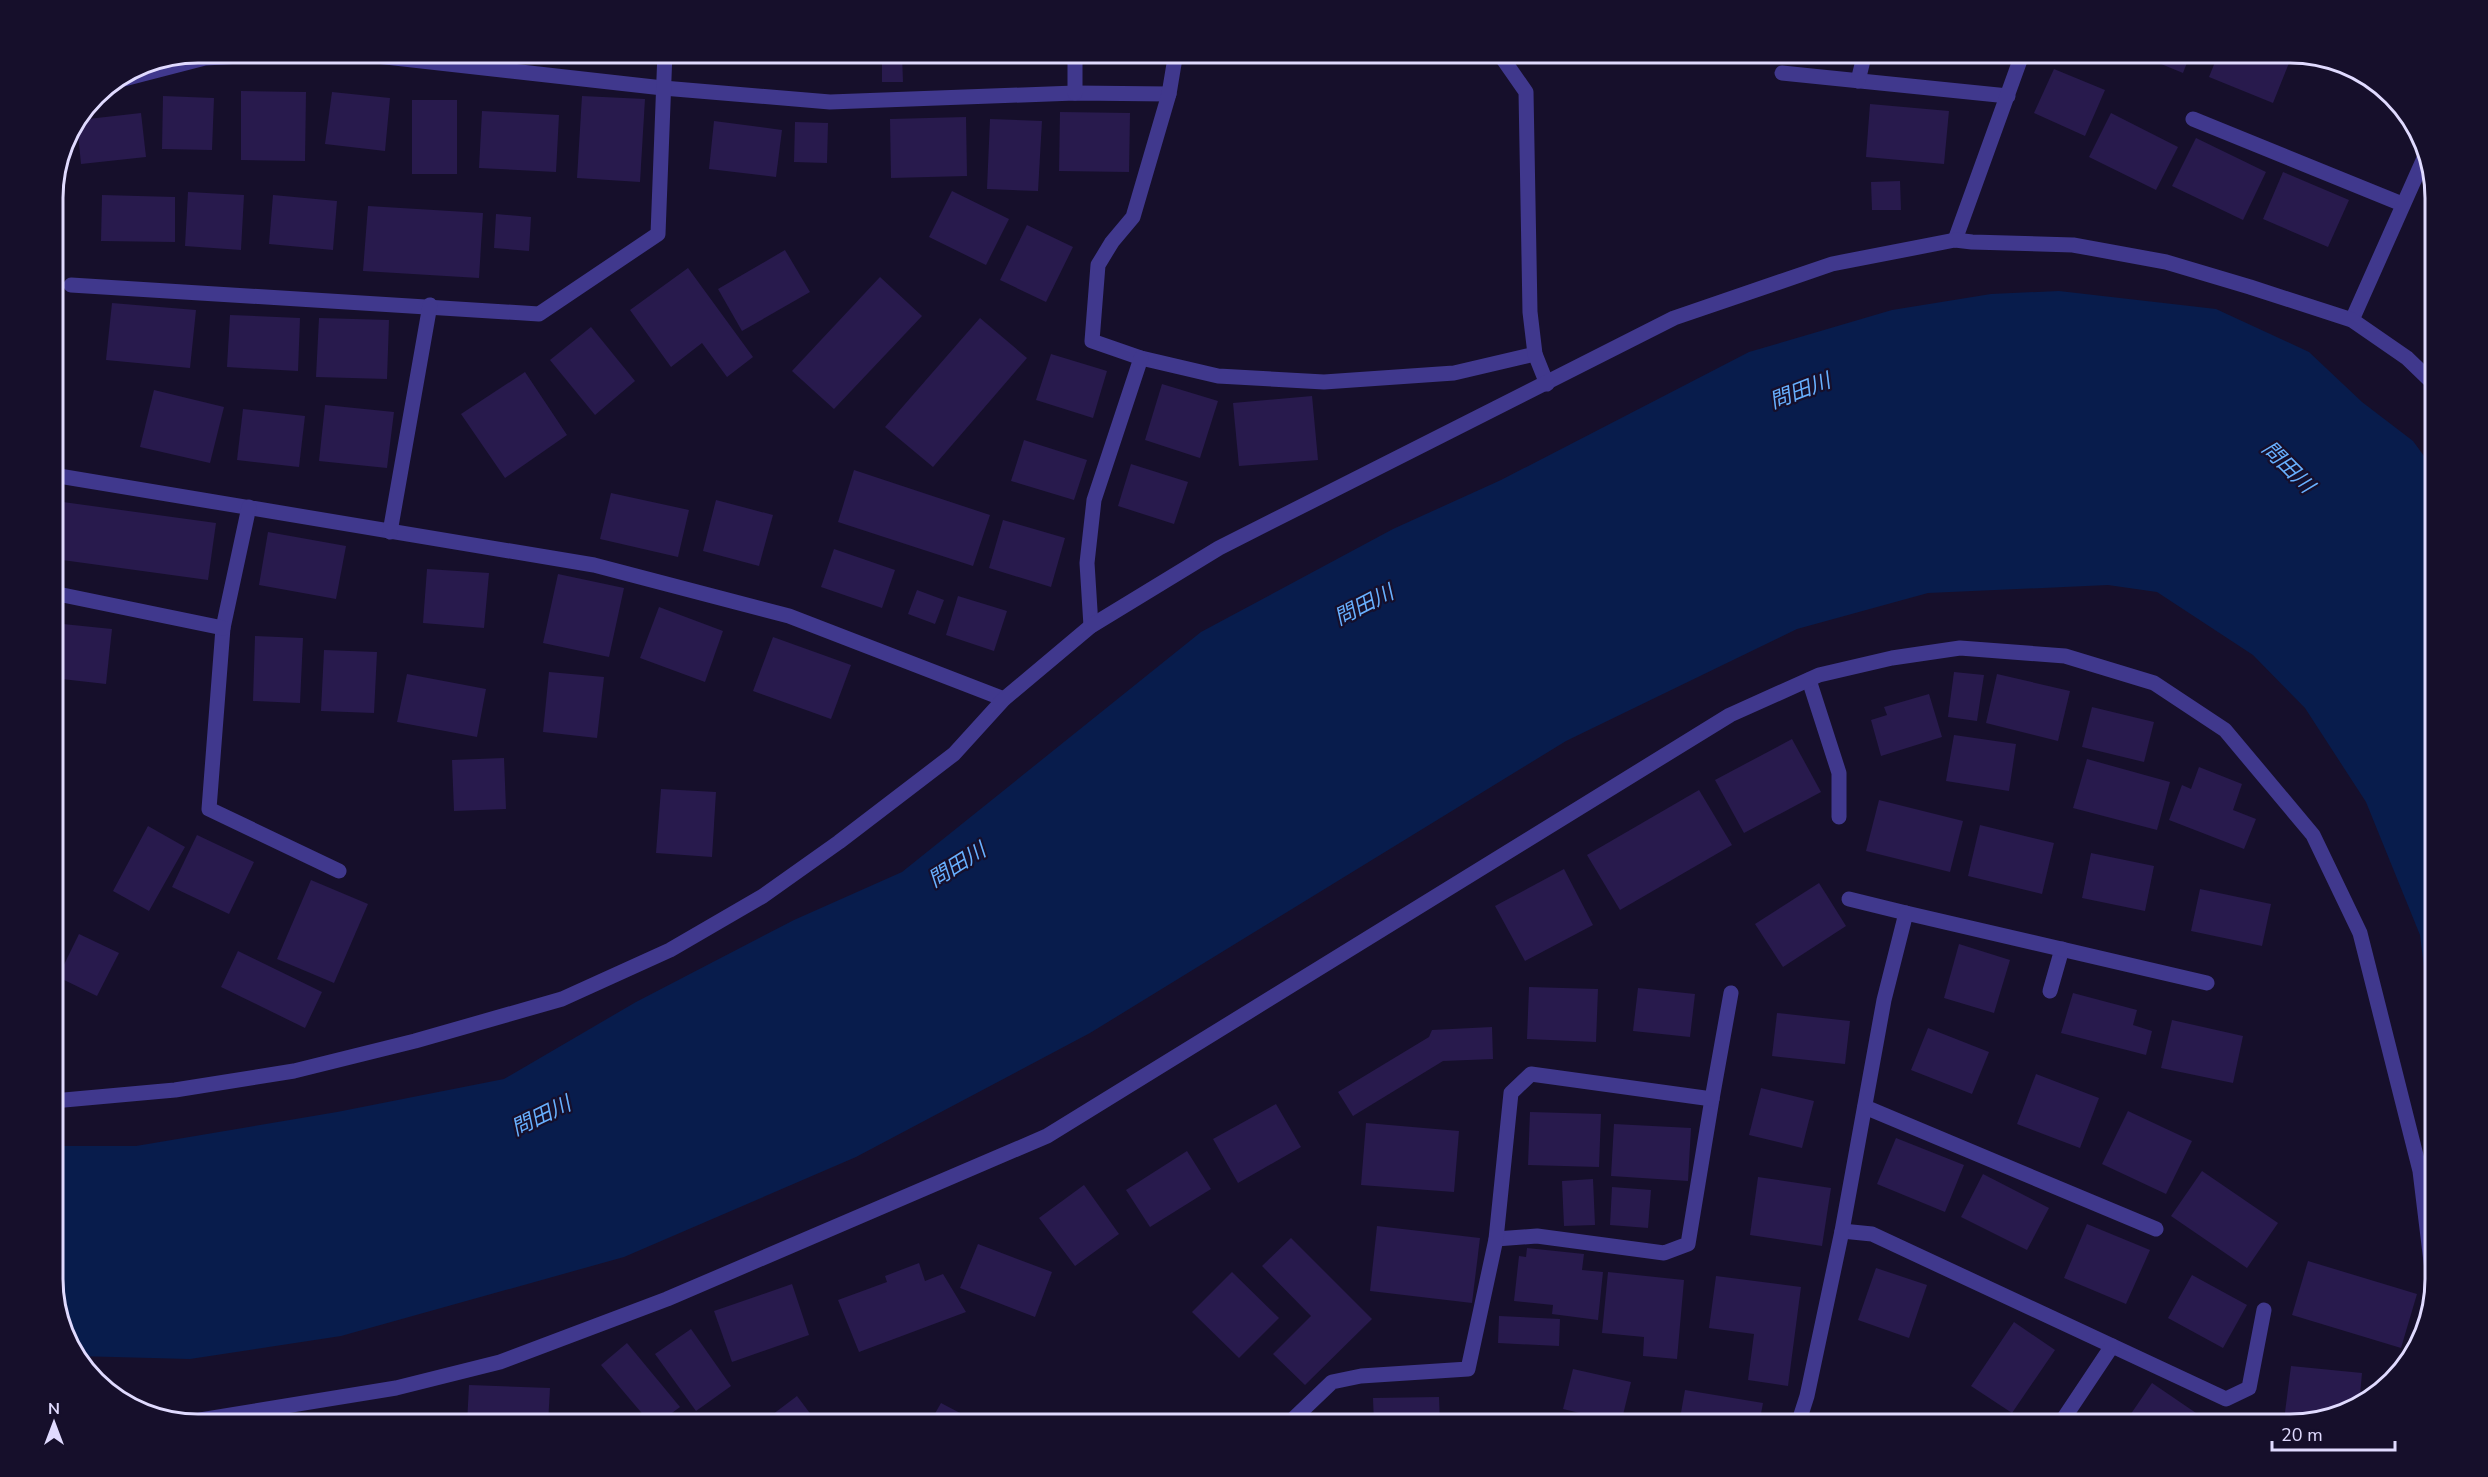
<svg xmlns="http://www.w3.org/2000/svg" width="2488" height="1477" font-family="'Nunito Sans','Noto Sans JP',sans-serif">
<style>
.water{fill:#081c4c}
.building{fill:#281a4d}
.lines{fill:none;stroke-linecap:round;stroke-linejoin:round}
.lane{stroke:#40388d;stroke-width:15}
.street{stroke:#40388d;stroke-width:15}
.labels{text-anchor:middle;stroke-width:4.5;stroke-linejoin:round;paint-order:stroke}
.water-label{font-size:21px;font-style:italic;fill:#68b0ff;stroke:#160f2b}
.rim{fill:none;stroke:#e0daff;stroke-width:3}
</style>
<rect width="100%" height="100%" fill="#160f2b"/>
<path class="water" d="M 2059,291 L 2216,309 L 2309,352 L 2362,402 L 2413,441 L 2435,471 L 2435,1053 L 2420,935 L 2366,802 L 2305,708 L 2253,655 L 2157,592 L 2108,585 L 1928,593 L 1797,629 L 1566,741 L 1090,1033 L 856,1157 L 624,1257 L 341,1336 L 190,1359 L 76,1356 L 72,1352 L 53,1288 L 53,1146 L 136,1146 L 337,1112 L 504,1079 L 636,1002 L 794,920 L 902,872 L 1201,632 L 1393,529 L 1501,480 L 1749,352 L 1892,310 L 1991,294 Z"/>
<g class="building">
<path d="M 1938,52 L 1958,52 L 1957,58 Z"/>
<path d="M 2132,52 L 2191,52 L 2183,73 Z"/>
<path d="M 2219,52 L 2290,52 L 2293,53 L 2273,103 L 2209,77 Z"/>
<path d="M 902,55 L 903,82 L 882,82 L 882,56 Z"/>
<path d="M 2054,69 L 2105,90 L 2085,136 L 2034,113 Z"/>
<path d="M 241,91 L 306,92 L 305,161 L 241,160 Z"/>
<path d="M 332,92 L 390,98 L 385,151 L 325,144 Z"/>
<path d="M 163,96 L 214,98 L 212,150 L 162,149 Z"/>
<path d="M 582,96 L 645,99 L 640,182 L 577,178 Z"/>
<rect x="412" y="100" width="45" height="74"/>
<path d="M 1870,104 L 1949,111 L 1944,164 L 1866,157 Z"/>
<path d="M 482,111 L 559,115 L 556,172 L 479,168 Z"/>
<path d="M 1060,112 L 1130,113 L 1129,172 L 1059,171 Z"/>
<path d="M 141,113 L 146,157 L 81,164 L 77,123 L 79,120 Z"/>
<path d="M 2111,113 L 2178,147 L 2156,190 L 2089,157 Z"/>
<path d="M 966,117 L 967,176 L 891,178 L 890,119 Z"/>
<path d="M 990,119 L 1042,121 L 1038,191 L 987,189 Z"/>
<path d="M 714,121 L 782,130 L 776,177 L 709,169 Z"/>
<path d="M 795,122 L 828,123 L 827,163 L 794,162 Z"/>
<path d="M 2196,138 L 2266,172 L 2243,220 L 2172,186 Z"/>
<path d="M 2283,172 L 2349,200 L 2328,247 L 2263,219 Z"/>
<path d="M 1900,181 L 1901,210 L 1872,210 L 1871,182 Z"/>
<path d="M 952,191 L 1009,219 L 986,265 L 929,237 Z"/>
<path d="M 188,192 L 244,195 L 241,250 L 185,246 Z"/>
<path d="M 102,195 L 175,197 L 175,242 L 101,241 Z"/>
<path d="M 273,195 L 337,201 L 333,250 L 269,244 Z"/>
<path d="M 368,206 L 483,213 L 479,278 L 363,271 Z"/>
<path d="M 496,214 L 531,217 L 529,251 L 494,248 Z"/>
<path d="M 1027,225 L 1073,247 L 1046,302 L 1000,280 Z"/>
<path d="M 785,250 L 810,292 L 742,331 L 718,289 Z"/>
<path d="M 688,268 L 753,357 L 727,377 L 702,343 L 671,367 L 630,310 Z"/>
<path d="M 880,277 L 922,316 L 834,409 L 792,371 Z"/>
<path d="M 112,303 L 196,310 L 190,368 L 106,360 Z"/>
<path d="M 230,315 L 300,318 L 298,371 L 227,367 Z"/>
<path d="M 319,318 L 389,320 L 387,379 L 316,377 Z"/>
<path d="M 980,318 L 1027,358 L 933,467 L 885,427 Z"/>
<path d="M 591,327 L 635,381 L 595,415 L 550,360 Z"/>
<path d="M 1051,354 L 1107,371 L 1093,418 L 1036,400 Z"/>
<path d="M 525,372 L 567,435 L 505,478 L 461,414 Z"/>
<path d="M 1162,384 L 1218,401 L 1200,458 L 1145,440 Z"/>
<path d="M 154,390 L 224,407 L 210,463 L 140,447 Z"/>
<path d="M 1312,396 L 1318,460 L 1239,466 L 1233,403 Z"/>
<path d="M 325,405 L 394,412 L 387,468 L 319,461 Z"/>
<path d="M 243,409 L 305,416 L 299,467 L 237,460 Z"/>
<path d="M 1024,440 L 1087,460 L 1074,500 L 1011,481 Z"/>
<path d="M 1131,464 L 1188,482 L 1174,524 L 1118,506 Z"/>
<path d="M 854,470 L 990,515 L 973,566 L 838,522 Z"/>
<path d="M 611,493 L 689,510 L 678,557 L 600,539 Z"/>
<path d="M 716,500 L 773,515 L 759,566 L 703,551 Z"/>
<path d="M 63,502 L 216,523 L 208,580 L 55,559 Z"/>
<path d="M 1003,520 L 1065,538 L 1051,587 L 989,568 Z"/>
<path d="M 268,532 L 346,546 L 336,599 L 259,585 Z"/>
<path d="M 834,549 L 895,570 L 882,608 L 821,587 Z"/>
<path d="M 427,569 L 489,573 L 484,628 L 423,623 Z"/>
<path d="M 558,574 L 624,588 L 609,657 L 543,643 Z"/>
<path d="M 917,590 L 944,600 L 935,624 L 908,614 Z"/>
<path d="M 958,596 L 1007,611 L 994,651 L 946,635 Z"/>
<path d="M 659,607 L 723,631 L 705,682 L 640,658 Z"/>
<path d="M 53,623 L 112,629 L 106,684 L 53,678 Z"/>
<path d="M 255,636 L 303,638 L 300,703 L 253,701 Z"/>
<path d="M 773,637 L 851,665 L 831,719 L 753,691 Z"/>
<path d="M 324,650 L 377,652 L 374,713 L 321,711 Z"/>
<path d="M 549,672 L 604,677 L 597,738 L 543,732 Z"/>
<path d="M 1954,672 L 1984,675 L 1977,721 L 1948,717 Z"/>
<path d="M 407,674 L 486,689 L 477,737 L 397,722 Z"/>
<path d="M 1997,674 L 2070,691 L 2058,741 L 1986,723 Z"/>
<path d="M 1929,694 L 1942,737 L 1881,756 L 1871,720 L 1887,715 L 1884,707 Z"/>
<path d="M 2092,707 L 2154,722 L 2144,762 L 2082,747 Z"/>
<path d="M 1954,735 L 2016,744 L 2009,791 L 1946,781 Z"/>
<path d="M 1792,739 L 1821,792 L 1744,833 L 1715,780 Z"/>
<path d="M 504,758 L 506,809 L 454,811 L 452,760 Z"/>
<path d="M 2087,759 L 2170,782 L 2157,830 L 2073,808 Z"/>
<path d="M 2199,767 L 2242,784 L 2233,810 L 2256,819 L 2244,849 L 2169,820 L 2182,785 L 2191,789 Z"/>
<path d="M 661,789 L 716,792 L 712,857 L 656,853 Z"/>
<path d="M 1699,790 L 1732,845 L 1620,910 L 1587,855 Z"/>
<path d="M 1879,800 L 1963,821 L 1950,872 L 1866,851 Z"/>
<path d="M 1980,825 L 2054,843 L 2042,894 L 1968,876 Z"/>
<path d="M 148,826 L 185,847 L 149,911 L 113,891 Z"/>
<path d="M 197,835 L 254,862 L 229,914 L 172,887 Z"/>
<path d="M 2091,853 L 2154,866 L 2145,911 L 2082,898 Z"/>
<path d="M 1564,869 L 1593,925 L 1525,961 L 1495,906 Z"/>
<path d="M 311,880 L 368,904 L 334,983 L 277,959 Z"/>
<path d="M 1819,883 L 1846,926 L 1783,967 L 1755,924 Z"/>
<path d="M 2200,889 L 2271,904 L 2262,946 L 2191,931 Z"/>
<path d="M 79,934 L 119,953 L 97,996 L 58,977 Z"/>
<path d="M 1959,944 L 2010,960 L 1994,1013 L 1944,998 Z"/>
<path d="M 238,951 L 322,992 L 305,1028 L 221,987 Z"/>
<path d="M 1529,987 L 1598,989 L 1596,1042 L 1527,1039 Z"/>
<path d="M 1638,988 L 1695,994 L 1690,1037 L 1633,1031 Z"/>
<path d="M 2073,993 L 2137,1010 L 2133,1025 L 2152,1031 L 2146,1055 L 2061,1033 Z"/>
<path d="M 1777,1013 L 1850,1021 L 1845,1064 L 1772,1056 Z"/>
<path d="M 2172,1020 L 2243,1036 L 2233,1083 L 2161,1068 Z"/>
<path d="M 1492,1027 L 1493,1059 L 1443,1061 L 1353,1116 L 1338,1092 L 1429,1037 L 1432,1030 Z"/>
<path d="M 1928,1028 L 1989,1052 L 1972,1094 L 1911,1070 Z"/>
<path d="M 2036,1074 L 2099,1098 L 2080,1148 L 2017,1124 Z"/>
<path d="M 1761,1088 L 1814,1101 L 1802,1148 L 1749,1135 Z"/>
<path d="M 1276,1104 L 1301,1147 L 1238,1183 L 1213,1139 Z"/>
<path d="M 2128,1111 L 2192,1141 L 2166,1194 L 2102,1164 Z"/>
<path d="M 1530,1112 L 1601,1114 L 1599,1167 L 1528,1165 Z"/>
<path d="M 1366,1123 L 1459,1131 L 1454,1192 L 1361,1185 Z"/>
<path d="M 1614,1124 L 1691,1128 L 1688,1181 L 1611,1176 Z"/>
<path d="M 1896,1138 L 1964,1165 L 1945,1212 L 1877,1184 Z"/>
<path d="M 1187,1151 L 1211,1189 L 1150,1227 L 1126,1190 Z"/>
<path d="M 2202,1171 L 2278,1223 L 2247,1268 L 2171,1216 Z"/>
<path d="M 1983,1174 L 2049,1208 L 2027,1250 L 1961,1217 Z"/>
<path d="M 1758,1177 L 1831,1188 L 1822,1246 L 1750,1235 Z"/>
<path d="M 1593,1179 L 1595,1225 L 1564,1226 L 1562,1181 Z"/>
<path d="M 1084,1185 L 1119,1234 L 1075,1266 L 1039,1218 Z"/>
<path d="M 1612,1187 L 1651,1190 L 1648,1228 L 1610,1225 Z"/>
<path d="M 2087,1224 L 2150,1250 L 2126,1304 L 2064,1278 Z"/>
<path d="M 1377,1226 L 1480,1238 L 1472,1303 L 1370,1291 Z"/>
<path d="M 1291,1238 L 1372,1319 L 1305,1385 L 1273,1354 L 1311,1316 L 1262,1266 Z"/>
<path d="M 978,1244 L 1052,1272 L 1035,1317 L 960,1288 Z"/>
<path d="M 1527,1248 L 1584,1254 L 1582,1270 L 1603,1272 L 1598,1320 L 1552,1314 L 1553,1305 L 1514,1301 L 1519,1256 L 1526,1257 Z"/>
<path d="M 2308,1261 L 2417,1294 L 2401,1348 L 2292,1315 Z"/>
<path d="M 919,1263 L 925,1281 L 943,1274 L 966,1312 L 859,1352 L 838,1300 L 887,1282 L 885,1276 Z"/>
<path d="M 1876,1268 L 1927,1285 L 1909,1338 L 1858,1320 Z"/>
<path d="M 1232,1272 L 1279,1318 L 1239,1358 L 1192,1312 Z"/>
<path d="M 1608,1272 L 1684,1280 L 1677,1359 L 1643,1356 L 1644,1337 L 1602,1333 Z"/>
<path d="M 2192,1275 L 2247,1305 L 2223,1348 L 2168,1318 Z"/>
<path d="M 1716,1276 L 1801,1287 L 1788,1386 L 1748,1380 L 1754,1334 L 1709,1328 Z"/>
<path d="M 792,1284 L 809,1335 L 732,1362 L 714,1311 Z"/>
<path d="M 1499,1316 L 1560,1319 L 1559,1346 L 1498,1343 Z"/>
<path d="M 2014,1322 L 2055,1350 L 2012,1413 L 1971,1386 Z"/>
<path d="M 691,1329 L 731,1386 L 696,1411 L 655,1354 Z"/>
<path d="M 627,1343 L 680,1407 L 657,1424 L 651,1424 L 601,1365 Z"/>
<path d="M 2291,1366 L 2362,1373 L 2359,1406 L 2300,1422 L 2284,1420 Z"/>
<path d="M 1573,1369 L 1631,1382 L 1621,1423 L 1563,1409 Z"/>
<path d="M 2152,1383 L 2196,1413 L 2187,1424 L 2124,1424 Z"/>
<path d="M 469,1385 L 550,1388 L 548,1424 L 467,1424 Z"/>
<path d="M 1685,1390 L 1763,1403 L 1759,1424 L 1679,1424 Z"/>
<path d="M 797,1396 L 818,1424 L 760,1424 Z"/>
<path d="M 1439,1397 L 1440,1424 L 1374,1424 L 1373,1398 Z"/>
<path d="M 941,1403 L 981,1424 L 929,1424 Z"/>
</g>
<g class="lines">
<g class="lane">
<path d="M 1809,680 L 1839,773 L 1839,817"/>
<path d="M 1849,899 L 1906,913"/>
<path d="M 2050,991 L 2062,949"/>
</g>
<g class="street">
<path d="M 341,52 L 663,88 L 830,102 L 1075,93 L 1169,94"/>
<path d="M 1075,52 L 1075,93"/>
<path d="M 1176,52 L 1169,94 L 1133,217 L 1112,242 L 1098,265 L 1092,341 L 1141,358 L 1218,376 L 1324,382 L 1454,373 L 1535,354"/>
<path d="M 1492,52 L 1503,59 L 1526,92 L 1530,312 L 1535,354 L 1547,384"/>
<path d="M 1782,73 L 2008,96"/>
<path d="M 116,81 L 205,58 L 312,52"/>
<path d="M 1858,81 L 1865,52"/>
<path d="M 2193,119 L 2402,204"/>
<path d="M 1955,240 L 2023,52"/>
<path d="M 71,285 L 539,314 L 658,234 L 665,52"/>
<path d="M 2352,320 L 2425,156"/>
<path d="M 53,475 L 594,565 L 789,616 L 1004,699"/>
<path d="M 249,507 L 223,628 L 209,809 L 339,871"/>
<path d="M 390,532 L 430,305"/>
<path d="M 53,593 L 223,628"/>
<path d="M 1091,626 L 1087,563 L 1094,500 L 1141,358"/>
<path d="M 53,1101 L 175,1090 L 294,1071 L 415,1041 L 562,999 L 670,950 L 763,896 L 839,842 L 954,754 L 1004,699 L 1091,626 L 1219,548 L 1674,318 L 1832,264 L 1955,240 L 1972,242 L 2073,245 L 2166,262 L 2250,287 L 2352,320 L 2407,358 L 2435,385"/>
<path d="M 1865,1107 L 2156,1229"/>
<path d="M 1842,1231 L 1872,1234 L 2226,1399 L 2249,1388 L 2264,1310"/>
<path d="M 1496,1239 L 1537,1236 L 1664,1253 L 1688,1244 L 1712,1099"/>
<path d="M 188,1422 L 396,1388 L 500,1362 L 667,1299 L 1047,1136 L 1730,715 L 1819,675 L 1892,658 L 1960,648 L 2065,656 L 2154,683 L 2225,730 L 2313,835 L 2360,933 L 2420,1171 L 2434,1286"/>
<path d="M 1288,1424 L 1332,1382 L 1361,1376 L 1468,1369 L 1496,1239 L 1511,1093 L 1531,1074 L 1712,1099 L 1731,993"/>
<path d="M 1798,1424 L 1807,1396 L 1842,1231 L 1884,1000 L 1906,913 L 2207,983"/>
<path d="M 2060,1424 L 2112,1346"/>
</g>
</g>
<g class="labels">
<g class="water-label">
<text transform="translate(1800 391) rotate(-21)" y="7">問田川</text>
<text transform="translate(2288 467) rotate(45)" y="7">問田川</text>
<text transform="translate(1364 605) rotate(-27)" y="7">問田川</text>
<text transform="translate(957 865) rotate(-32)" y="7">問田川</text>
<text transform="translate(541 1116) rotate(-26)" y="7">問田川</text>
</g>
</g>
<path d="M0 0H2488V1477H0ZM198 63H2290A135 135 0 0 1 2425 198V1279A135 135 0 0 1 2290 1414H198A135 135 0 0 1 63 1279V198A135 135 0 0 1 198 63Z" fill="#160f2b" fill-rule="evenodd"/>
<path class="rim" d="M198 63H2290A135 135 0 0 1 2425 198V1279A135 135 0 0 1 2290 1414H198A135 135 0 0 1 63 1279V198A135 135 0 0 1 198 63Z"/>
<g transform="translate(54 1423)" stroke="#160f2b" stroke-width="4.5" paint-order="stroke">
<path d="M0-4.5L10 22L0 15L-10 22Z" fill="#e0daff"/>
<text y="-9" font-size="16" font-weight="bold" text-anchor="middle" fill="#e0daff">N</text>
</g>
<path d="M2272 1441v9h123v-9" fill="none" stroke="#e0daff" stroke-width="3"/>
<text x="2281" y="1441" font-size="18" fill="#e0daff" stroke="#160f2b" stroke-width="4.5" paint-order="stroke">20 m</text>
</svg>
